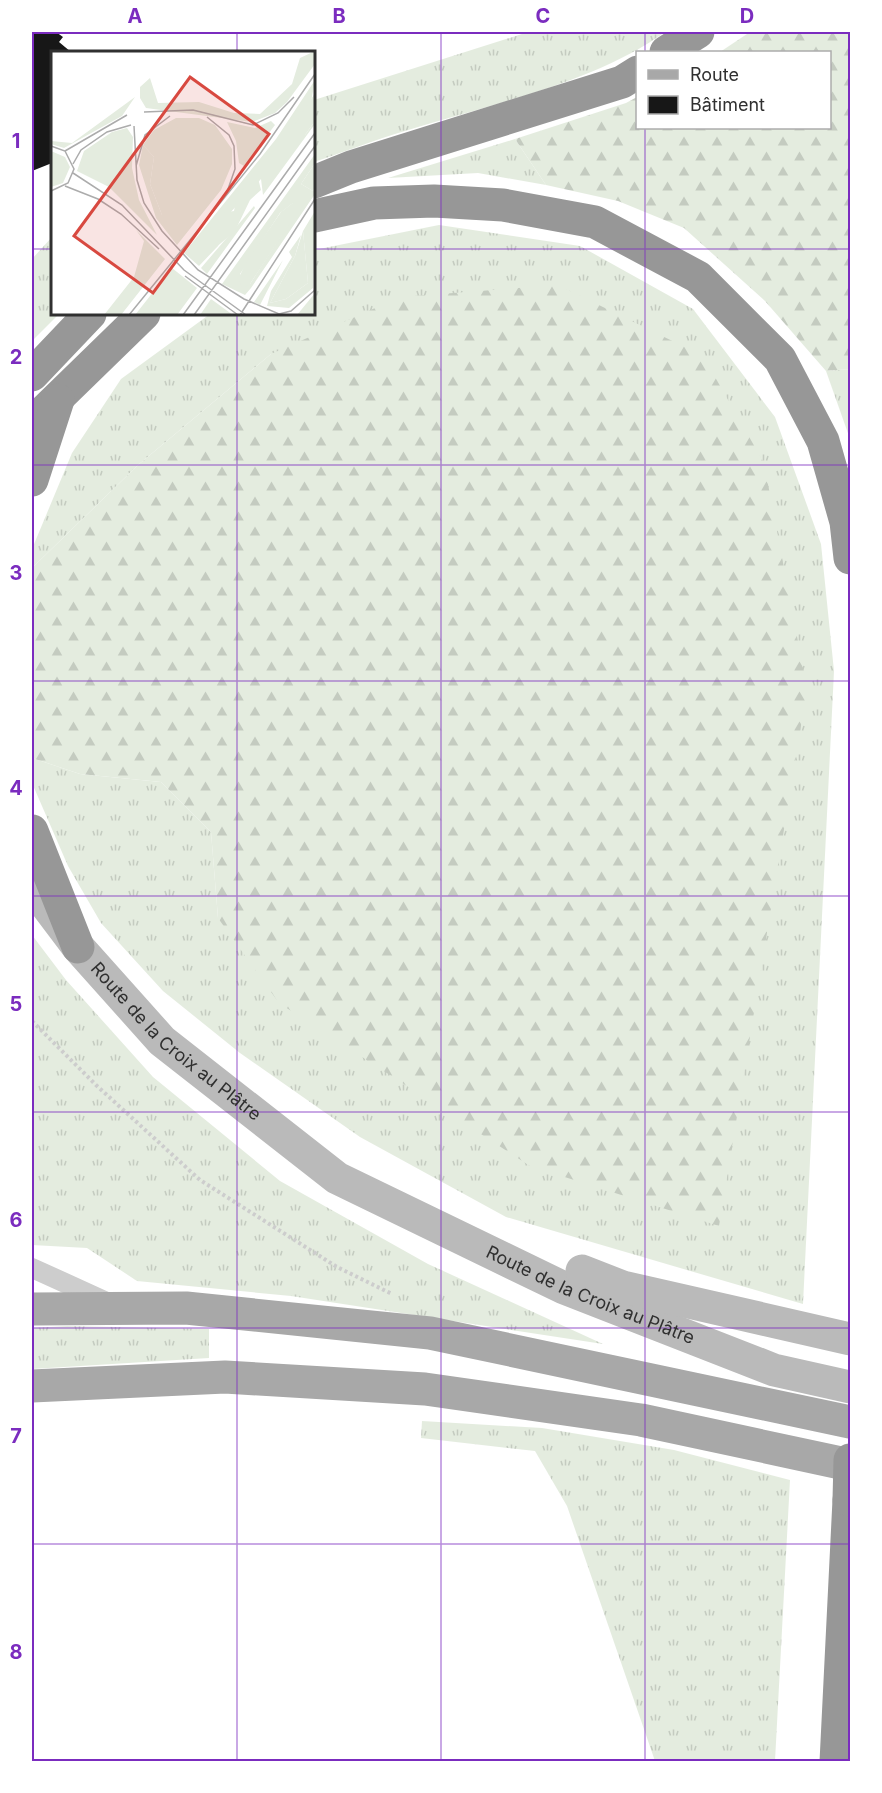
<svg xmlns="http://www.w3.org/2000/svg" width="882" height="1793" font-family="Inter,sans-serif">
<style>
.grass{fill:url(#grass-tufts)}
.forest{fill:url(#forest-firs)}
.building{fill:#171717}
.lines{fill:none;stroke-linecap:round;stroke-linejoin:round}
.path{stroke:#cdcdcd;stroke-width:4;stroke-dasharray:3 3;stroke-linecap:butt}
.lane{stroke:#cdcdcd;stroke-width:20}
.secondary{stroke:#bababa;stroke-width:33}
.primary{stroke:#a8a8a8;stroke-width:33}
.highway{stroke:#979797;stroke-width:33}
.highway-bridge{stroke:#979797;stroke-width:33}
.grid{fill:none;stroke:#7b2cbf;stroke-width:1.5;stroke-opacity:0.55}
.labels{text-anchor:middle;stroke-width:6;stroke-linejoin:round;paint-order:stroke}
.street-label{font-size:18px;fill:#303030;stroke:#fff}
.inset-road{fill:none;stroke:#acacac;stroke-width:1.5}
.view{fill:#d84940;fill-opacity:0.15;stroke:#d84940;stroke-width:3}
.inset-edge{fill:none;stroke:#303030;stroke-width:3}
.neatline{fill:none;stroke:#7b2cbf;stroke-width:2}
.grid-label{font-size:20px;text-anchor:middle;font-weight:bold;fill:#7b2cbf}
</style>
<defs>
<pattern id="grass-tufts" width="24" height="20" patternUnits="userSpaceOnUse" patternTransform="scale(1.5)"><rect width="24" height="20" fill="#e4ecdf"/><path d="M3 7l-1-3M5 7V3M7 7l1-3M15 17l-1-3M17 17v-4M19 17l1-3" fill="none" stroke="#c4cbc0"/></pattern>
<pattern id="forest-firs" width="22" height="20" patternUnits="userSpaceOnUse" patternTransform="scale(1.5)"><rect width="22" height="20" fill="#e4ecdf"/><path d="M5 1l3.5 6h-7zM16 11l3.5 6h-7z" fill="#c4cbc0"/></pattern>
</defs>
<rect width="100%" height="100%" fill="#fff"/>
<g class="grass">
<path d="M 522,32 L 665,32 C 595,83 487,105 405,131 C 374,140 344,152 314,162 L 314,100 L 522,34 Z"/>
<path d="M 515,139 L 546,185 L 478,173 L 388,178 Z"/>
<path d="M 439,225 L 580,246 L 693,309 L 775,417 L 821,544 L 834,671 L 803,1304 L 506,1217 L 360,1137 L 240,1053 L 163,991 L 101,923 L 68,866 L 32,783 L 32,758 L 80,774 L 161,782 L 211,832 L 218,918 L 271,354 L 138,465 L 32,568 L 32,549 L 72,453 L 121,379 L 210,314 L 314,314 L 314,250 Z"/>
<path d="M 52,237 L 52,314 L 59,314 L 32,341 L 32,259 Z"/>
<path d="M 850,369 L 850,439 L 826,371 Z"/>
<path d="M 32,935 L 66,980 L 153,1077 L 280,1181 L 428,1264 L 603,1344 L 291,1296 L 137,1281 L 87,1248 L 32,1245 Z"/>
<path d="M 67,1326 L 209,1329 L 209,1358 L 32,1369 L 32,1328 Z"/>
<path d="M 422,1421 L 542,1428 L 674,1450 L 790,1480 L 775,1761 L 655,1761 L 567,1506 L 535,1451 L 421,1438 Z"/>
</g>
<g class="forest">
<path d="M 750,32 L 850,32 L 850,369 L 826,371 L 765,301 L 684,228 L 618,201 L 546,185 L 515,139 L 626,103 L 637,97 L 638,128 L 830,128 L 830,52 L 720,52 Z"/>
<path d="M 558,285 L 703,356 L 764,463 L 807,689 L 719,1226 L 530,1166 L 279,1003 L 218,918 L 211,832 L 161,782 L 80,774 L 32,758 L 32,568 L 138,465 L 271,354 L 400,297 Z"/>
</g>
<path class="building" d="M 32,32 L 56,32 L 63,37 L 59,42 L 71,52 L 52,52 L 52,163 L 32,171 Z"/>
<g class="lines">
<path class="path" d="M 32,1021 L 96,1085 L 200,1180 L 337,1267 L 392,1294"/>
<path class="lane" d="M 32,1268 L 109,1303"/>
<g class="secondary">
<path id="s1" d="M 32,886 L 78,947 L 162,1041 L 337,1178 L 564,1288 L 774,1370 L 850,1387"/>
<path d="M 582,1271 L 623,1287 L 850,1339"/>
</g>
<g class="primary">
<path d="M 32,1309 L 186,1308 L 430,1333 L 850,1422"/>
<path d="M 32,1386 L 225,1377 L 425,1389 L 641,1420 L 850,1465"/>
</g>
<g class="highway">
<path d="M 666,52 L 698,32"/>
<path d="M 314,182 L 351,167 L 622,82 L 638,72"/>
<path d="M 314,216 L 374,203 L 434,201 L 503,205 L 595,222 L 698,277 L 780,359 L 823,441 L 846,522 L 850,558"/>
<path d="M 32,375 L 90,314"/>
<path d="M 32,423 L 144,314"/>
<path d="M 32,480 L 58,400"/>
<path d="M 32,831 L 78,947"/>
<path d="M 836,1762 L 849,1500"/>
</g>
<path class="highway-bridge" d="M 849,1500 L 850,1460"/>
</g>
<path class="grid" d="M 237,32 L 237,52M 441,32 L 441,1762M 645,32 L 645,52M 645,128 L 645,1762M 32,249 L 52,249M 314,249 L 850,249M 237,314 L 237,1762M 32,465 L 850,465M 32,681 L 850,681M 32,896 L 850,896M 32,1112 L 850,1112M 32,1328 L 850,1328M 32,1544 L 850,1544"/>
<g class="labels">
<g class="street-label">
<text dy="6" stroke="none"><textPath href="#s1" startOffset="213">Route de la Croix au Plâtre</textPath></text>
<text dy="6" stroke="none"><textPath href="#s1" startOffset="704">Route de la Croix au Plâtre</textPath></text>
</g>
</g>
<g transform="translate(51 51)">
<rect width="264" height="264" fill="#fff"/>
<path d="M 264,0 L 264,13 L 236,51 L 224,62 L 201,71 L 95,57 L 89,47 L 89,36 L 99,27 L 107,52 L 148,51 L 183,62 L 209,63 L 241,33 L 249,7 ZM 264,29 L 254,84 L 264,70 L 264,73 L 212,144 L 210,128 L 178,163 L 167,195 L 148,215 L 133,202 L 225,88 ZM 84,46 L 71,65 L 13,97 L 0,93 L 0,90 L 21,92 ZM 125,67 L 148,67 L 164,74 L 181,98 L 181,113 L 170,139 L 126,194 L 105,167 L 88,114 L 92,94 L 103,106 L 99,133 L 111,164 L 103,79 ZM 76,77 L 82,86 L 81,117 L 88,149 L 106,184 L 58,136 L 26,120 L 33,100 L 61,81 ZM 0,100 L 14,106 L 19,116 L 12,132 L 0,136 ZM 264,103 L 264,112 L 250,133 L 262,140 L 264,136 L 264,143 L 200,237 L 194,244 L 171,233 ZM 242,152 L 240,169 L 199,233 L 189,223 L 229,162 ZM 203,155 L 204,157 L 156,223 L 150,217 ZM 264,160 L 262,237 L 238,257 L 216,255 L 220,240 L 241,206 L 238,201 L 250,184 L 244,205 L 219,252 L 235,248 L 257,232 L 252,180 ZM 85,179 L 114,208 L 70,264 L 53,264 L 83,226 L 93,190 ZM 232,209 L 209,254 L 203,251 ZM 121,217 L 146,237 L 126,264 L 84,264 ZM 264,242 L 264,264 L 246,264 ZM 160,248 L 182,264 L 149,264 Z" fill="#e4ecdf" fill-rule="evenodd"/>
<path d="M 264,42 L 264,70 L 254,84 L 246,85 L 244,73 ZM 220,70 L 224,74 L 193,115 L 188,112 L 185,90 L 176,71 L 204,77 ZM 140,75 L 170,87 L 179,103 L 177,116 L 166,139 L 124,181 L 111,164 L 99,133 L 103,106 L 92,94 L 103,79 ZM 264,112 L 264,136 L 262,140 L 250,133 ZM 207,127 L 210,139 L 199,149 L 184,180 L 148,211 L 138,205 L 170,162 L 183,160 L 186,143 ZM 243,151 L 241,169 L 199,233 L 192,237 L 187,229 L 194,213 L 230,161 ZM 252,180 L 257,232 L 235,248 L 219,252 L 244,205 Z" fill="#e4ecdf"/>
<path class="inset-road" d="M 93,61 L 142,59 L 202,74 L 227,62 L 243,46M 156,66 L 178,84 L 183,95 L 184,118 L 176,141M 83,75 L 86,129 L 93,152 L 111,180 L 147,219 L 193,248 L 228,263 L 240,260 L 264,239M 0,95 L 14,100 L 23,118 L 17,132 L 0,140M 14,100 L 76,64M 22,113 L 30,99 L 56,81 L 80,74M 85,115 L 94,84 L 119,65M 22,122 L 71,154 L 133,219 L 195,264M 14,135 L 47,148 L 70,163 L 108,198M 134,225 L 187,264M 78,264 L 209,103 L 264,23M 132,264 L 264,82M 143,264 L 264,95M 189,264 L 264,148"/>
<path class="view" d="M 139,26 L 218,83 L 102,242 L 23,185 Z"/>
<rect width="264" height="264" class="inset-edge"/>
</g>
<rect width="882" height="1793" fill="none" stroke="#ffffff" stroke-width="66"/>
<rect x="636" y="51" width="195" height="78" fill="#ffffff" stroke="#acacac" stroke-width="1.5"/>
<rect x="648" y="70" width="30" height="9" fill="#a8a8a8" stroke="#acacac" stroke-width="1.5"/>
<text x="690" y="81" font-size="18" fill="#303030">Route</text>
<rect x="648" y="96" width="30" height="18" fill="#171717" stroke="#acacac" stroke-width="1.5"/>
<text x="690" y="111" font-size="18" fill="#303030">Bâtiment</text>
<rect x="33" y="33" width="816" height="1727" class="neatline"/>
<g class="grid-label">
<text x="135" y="23">A</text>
<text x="339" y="23">B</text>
<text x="543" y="23">C</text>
<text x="747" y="23">D</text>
<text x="16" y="148">1</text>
<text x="16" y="364">2</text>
<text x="16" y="580">3</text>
<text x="16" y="795">4</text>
<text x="16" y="1011">5</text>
<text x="16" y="1227">6</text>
<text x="16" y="1443">7</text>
<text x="16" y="1659">8</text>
</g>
</svg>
